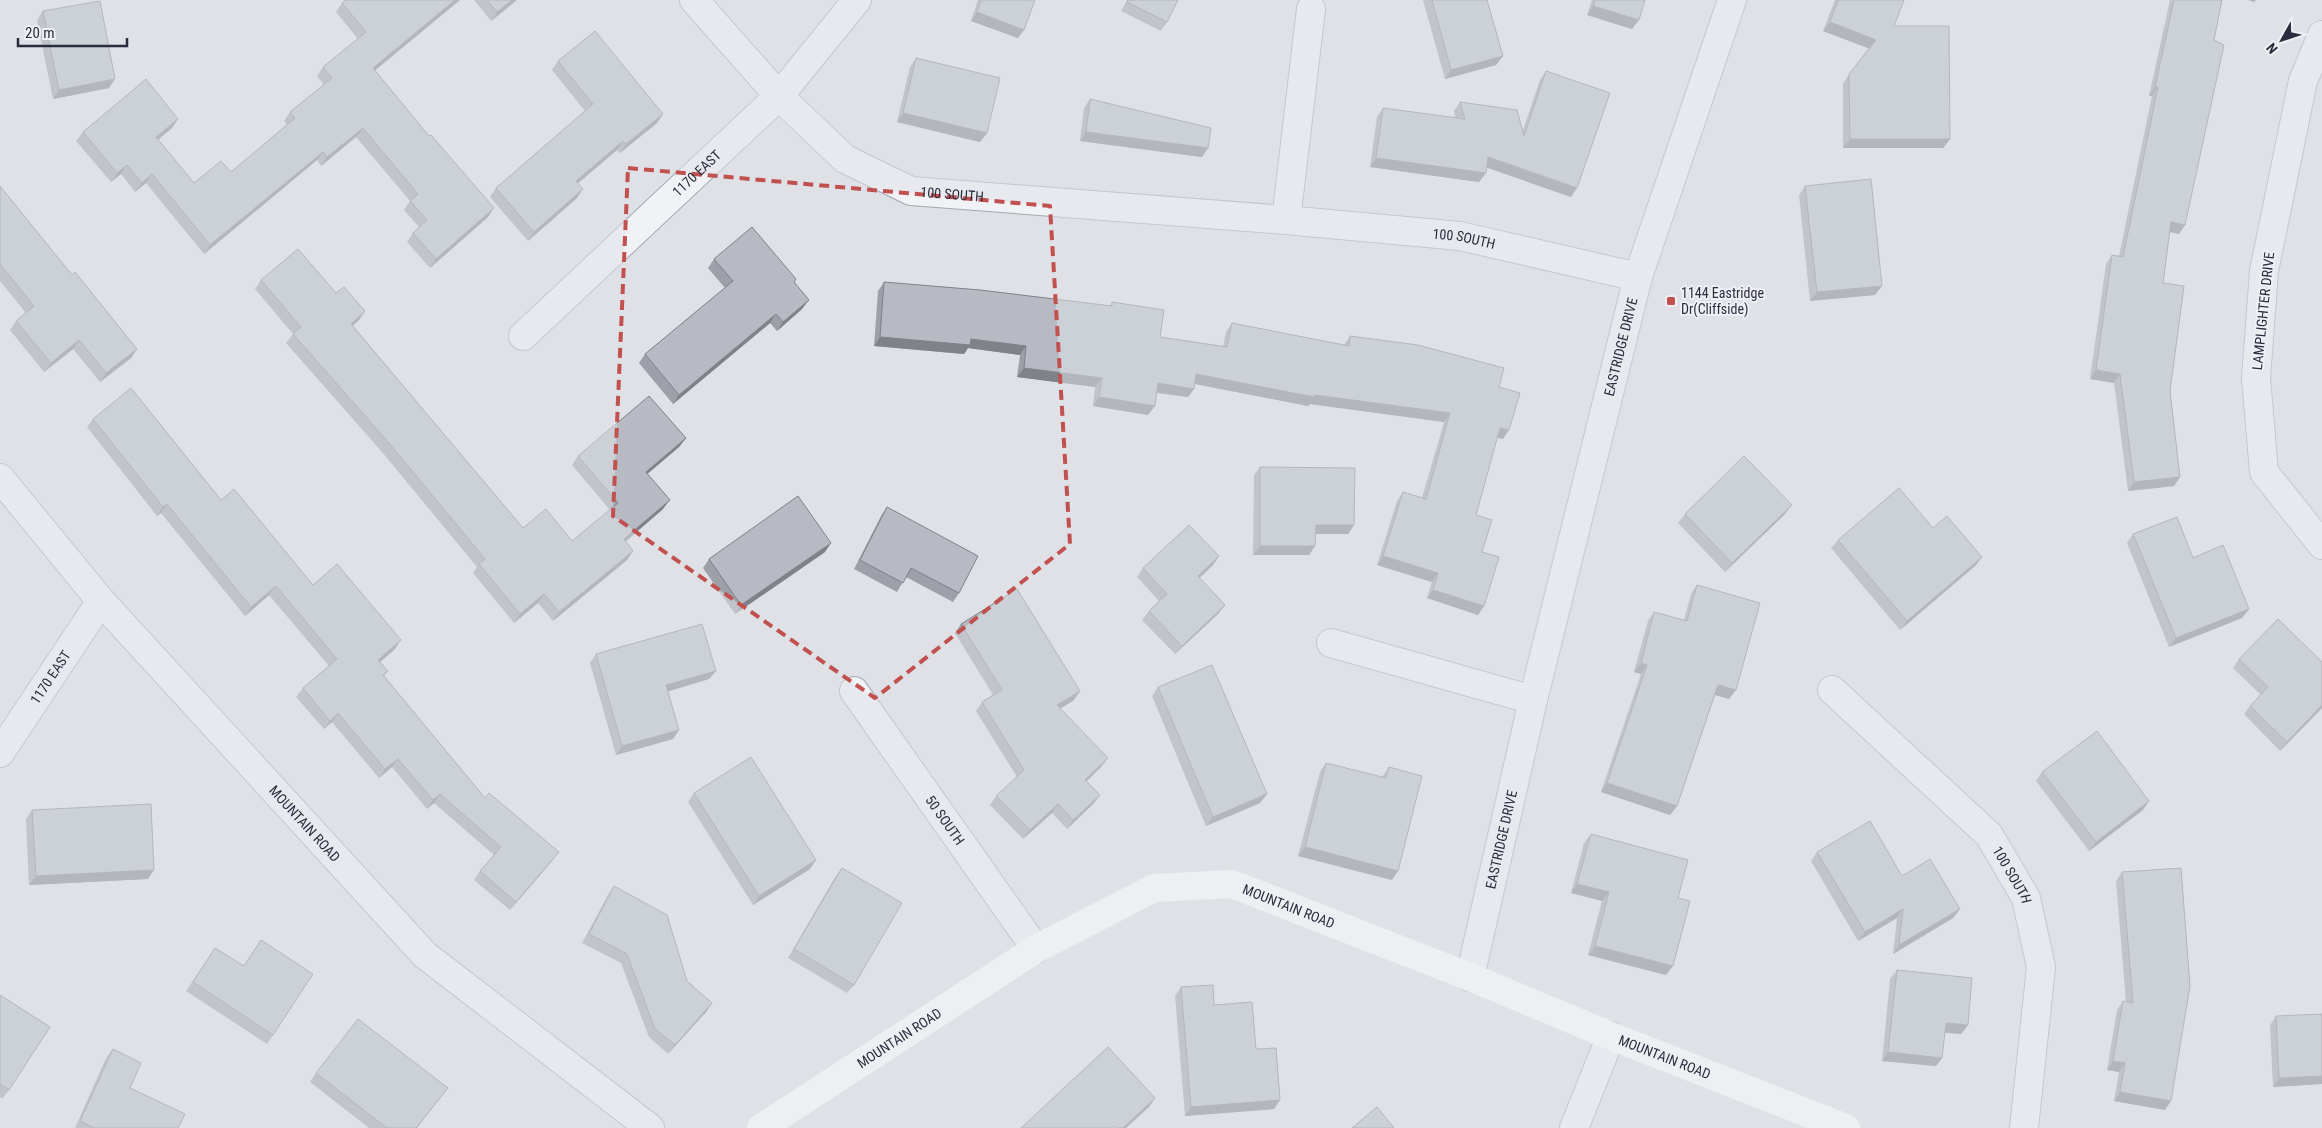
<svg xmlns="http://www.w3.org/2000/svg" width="2322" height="1128" font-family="'Roboto Condensed',sans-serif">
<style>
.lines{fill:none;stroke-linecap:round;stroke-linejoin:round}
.street-casing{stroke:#a5a7b1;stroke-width:30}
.street{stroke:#f1f2f6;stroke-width:28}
.secondary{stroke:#fff;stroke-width:28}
.wall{fill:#9da0a8}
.shaded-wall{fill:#808288}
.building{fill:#b7bac3;stroke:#808288}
.marked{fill:none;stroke:#c1514f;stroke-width:4;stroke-dasharray:10 6;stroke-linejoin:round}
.poi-dot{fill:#c1514f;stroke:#eef0f5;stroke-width:2}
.labels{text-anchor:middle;stroke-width:4;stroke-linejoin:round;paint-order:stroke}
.street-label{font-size:14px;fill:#2a2d3d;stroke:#eef0f5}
.poi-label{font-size:14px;fill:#2a2d3d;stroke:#eef0f5;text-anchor:start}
</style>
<rect width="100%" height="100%" fill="#dfe1e7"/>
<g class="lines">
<g class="street-casing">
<g id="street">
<path id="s1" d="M 694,0 L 779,96 L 845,159 L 911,191 L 1286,220 L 1460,236 L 1638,277"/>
<path d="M 2322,35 L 2303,81 L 2264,271 L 2256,378 L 2264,472 L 2322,545"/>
<path d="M 1286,220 L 1311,9"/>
<path id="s2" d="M 523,336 L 779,96 L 857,0"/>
<path id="s3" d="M 0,478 L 101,601 L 425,955 L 650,1128"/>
<path d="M 1331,643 L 1533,700"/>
<path id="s4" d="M 1832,690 L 1989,835 L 2026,898 L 2041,967 L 2024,1128"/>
<path id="s5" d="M 854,691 L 1036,949"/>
<path id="s6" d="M 0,753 L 101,601"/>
<path id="s7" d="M 1470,977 L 1533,700 L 1638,277 L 1732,0"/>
<path d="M 1574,1128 L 1611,1036"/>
</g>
</g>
<use href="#street" class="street"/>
<path class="secondary" id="s8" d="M 761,1128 L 1036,949 L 1154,888 L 1232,884 L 1470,977 L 1611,1036 L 1846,1128"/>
</g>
<g class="wall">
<path d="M 345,0 L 460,0 L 375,70 L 488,217 L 430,268 L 407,242 L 413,233 L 419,227 L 404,210 L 410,201 L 356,137 L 321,166 L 317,160 L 204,254 L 146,183 L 135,192 L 121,174 L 111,182 L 76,141 L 83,132 L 178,119 L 172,128 L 158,140 L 194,183 L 231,172 L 287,125 L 284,121 L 290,112 L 324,85 L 317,76 L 323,67 L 358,39 L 336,12 L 342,3 Z"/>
<path d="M 474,0 L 517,0 L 491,21 Z"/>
<path d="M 978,0 L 1035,0 L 1024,30 L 1018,38 L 971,21 Z"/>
<path d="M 1127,0 L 1178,0 L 1167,22 L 1161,31 L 1121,11 Z"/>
<path d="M 1423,0 L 1487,0 L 1503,56 L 1496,65 L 1445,79 Z"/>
<path d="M 1592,0 L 1645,0 L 1632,29 L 1587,15 Z"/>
<path d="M 1835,0 L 1904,0 L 1894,26 L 1950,139 L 1943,148 L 1843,148 L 1843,83 L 1869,48 L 1823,31 Z"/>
<path d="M 2170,0 L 2222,0 L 2214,40 L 2185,225 L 2179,234 L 2170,232 L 2163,283 L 2170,391 L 2180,477 L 2174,486 L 2128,491 L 2114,383 L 2090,379 L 2106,264 L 2112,255 L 2119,256 L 2152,96 L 2149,96 Z"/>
<path d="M 43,11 L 109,88 L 53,99 L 37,20 Z"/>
<path d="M 916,58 L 987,133 L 980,142 L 897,122 L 910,67 Z"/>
<path d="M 558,61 L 663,114 L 657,123 L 620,153 L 617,150 L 578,183 L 577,198 L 528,241 L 490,197 L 496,188 L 585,111 L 552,70 Z"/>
<path d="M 1546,71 L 1571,197 L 1486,167 L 1486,173 L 1479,182 L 1370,167 L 1377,117 L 1383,108 L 1455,118 L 1454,111 L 1460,102 L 1523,130 L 1540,80 Z"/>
<path d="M 1090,99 L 1208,148 L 1202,157 L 1080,141 L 1084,108 Z"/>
<path d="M 0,186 L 72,275 L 137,349 L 131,358 L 100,382 L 73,349 L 44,372 L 10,330 L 16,321 L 26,313 L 0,281 Z"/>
<path d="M 1805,186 L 1875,295 L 1810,301 L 1799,195 Z"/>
<path d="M 714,259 L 794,283 L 802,309 L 777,331 L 770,323 L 673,404 L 639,363 L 645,354 L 725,288 L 708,268 Z"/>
<path d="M 261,280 L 359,320 L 353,326 L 523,528 L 572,541 L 610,510 L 572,465 L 578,456 L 686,438 L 679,447 L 647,474 L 663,509 L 626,541 L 627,560 L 553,621 L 538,603 L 514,623 L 473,573 L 477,567 L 382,452 L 286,343 L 293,334 L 255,289 Z"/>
<path d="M 884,282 L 1110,306 L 1112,302 L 1160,337 L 1223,346 L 1226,332 L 1232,323 L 1344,345 L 1350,336 L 1499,387 L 1503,439 L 1497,438 L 1476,515 L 1482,552 L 1484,606 L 1478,615 L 1427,598 L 1432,582 L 1377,565 L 1397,501 L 1403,492 L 1422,498 L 1444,422 L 1310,404 L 1308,406 L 1195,384 L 1194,389 L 1188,397 L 1157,393 L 1148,415 L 1093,406 L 1095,387 L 1017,377 L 1020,355 L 968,348 L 964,354 L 874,346 L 878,291 Z"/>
<path d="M 93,419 L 221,500 L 313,585 L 395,649 L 380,662 L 388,671 L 384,676 L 485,798 L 552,861 L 510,910 L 474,880 L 480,871 L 494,855 L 434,803 L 427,809 L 392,767 L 379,778 L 332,722 L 324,729 L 296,697 L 303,688 L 329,666 L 269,595 L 245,616 L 161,513 L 157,516 L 87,427 Z"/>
<path d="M 1260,467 L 1354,525 L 1348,534 L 1315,534 L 1315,546 L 1309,555 L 1253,555 L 1254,475 Z"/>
<path d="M 887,507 L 959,593 L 953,602 L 906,577 L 897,592 L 854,569 L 881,516 Z"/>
<path d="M 1685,514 L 1785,514 L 1725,572 L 1678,523 Z"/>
<path d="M 1933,528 L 1982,557 L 1975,566 L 1900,630 L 1831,548 L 1838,540 Z"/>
<path d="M 2133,534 L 2193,558 L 2249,609 L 2242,618 L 2169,647 L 2127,543 Z"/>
<path d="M 825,552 L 735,614 L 703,568 L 709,559 Z"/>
<path d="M 1219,556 L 1213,565 L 1199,578 L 1225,605 L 1218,614 L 1175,654 L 1142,620 L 1149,611 L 1159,601 L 1137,577 L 1143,568 Z"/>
<path d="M 1697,585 L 1736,690 L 1729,699 L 1715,695 L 1677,806 L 1670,815 L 1601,792 L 1641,674 L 1634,672 L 1648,621 L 1654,612 L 1684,620 L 1691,594 Z"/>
<path d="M 961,624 L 1074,700 L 1060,709 L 1101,767 L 1086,781 L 1100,795 L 1093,804 L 1067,829 L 1052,813 L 1023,839 L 990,805 L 996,796 L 1017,777 L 976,711 L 982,702 L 993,695 L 955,633 Z"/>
<path d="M 596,654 L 716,671 L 709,679 L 668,691 L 679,730 L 673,739 L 616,755 L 590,663 Z"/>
<path d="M 2239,659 L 2322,662 L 2322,708 L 2280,751 L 2244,714 L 2250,706 L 2261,695 L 2233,668 Z"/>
<path d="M 1158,687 L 1267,794 L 1260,803 L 1206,826 L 1152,696 Z"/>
<path d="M 1326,763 L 1382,777 L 1389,767 L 1392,880 L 1298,856 L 1320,772 Z"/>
<path d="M 2042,772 L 2143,810 L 2089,851 L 2036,781 Z"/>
<path d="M 694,793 L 810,869 L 753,905 L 688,802 Z"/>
<path d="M 32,810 L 148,879 L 29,885 L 26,819 Z"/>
<path d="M 1591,834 L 1666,975 L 1588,955 L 1602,901 L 1571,893 L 1584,843 Z"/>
<path d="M 1817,852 L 1902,876 L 1960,909 L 1953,918 L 1893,954 L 1897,918 L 1858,941 L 1811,861 Z"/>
<path d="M 842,868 L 854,985 L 847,993 L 788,958 L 835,877 Z"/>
<path d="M 2122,872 L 2165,1110 L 2114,1101 L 2119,1072 L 2107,1070 L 2117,1010 L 2123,1001 L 2126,1002 L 2116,881 Z"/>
<path d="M 614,886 L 687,981 L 712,1003 L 706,1012 L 668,1054 L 649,1037 L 621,963 L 582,943 L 608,895 Z"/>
<path d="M 261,940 L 273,1035 L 267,1044 L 186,991 L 215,948 L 244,966 Z"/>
<path d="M 1897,970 L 1968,1025 L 1961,1034 L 1945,1033 L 1942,1058 L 1936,1066 L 1882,1061 L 1890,979 Z"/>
<path d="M 1181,987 L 1214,1005 L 1256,1049 L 1274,1109 L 1185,1116 L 1175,996 Z"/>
<path d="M 0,995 L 9,1090 L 2,1099 L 0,1097 Z"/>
<path d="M 2276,1016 L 2322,1084 L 2273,1087 L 2270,1025 Z"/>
<path d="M 113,1049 L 130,1088 L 178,1128 L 75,1128 L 106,1058 Z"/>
<path d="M 316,1073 L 441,1097 L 417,1128 L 369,1128 L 310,1082 Z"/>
</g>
<g class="shaded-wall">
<path d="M 455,0 L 460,0 L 367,77 L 373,68 Z"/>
<path d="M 512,0 L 517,0 L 491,21 L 497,12 Z"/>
<path d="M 2248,0 L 2256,0 L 2254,2 Z"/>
<path d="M 1593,6 L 1639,20 L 1632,29 L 1587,15 Z"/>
<path d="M 977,12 L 1024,30 L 1018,38 L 971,21 Z"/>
<path d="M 1830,22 L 1876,40 L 1870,49 L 1823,31 Z"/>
<path d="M 1503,56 L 1496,65 L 1445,79 L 1451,70 Z"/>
<path d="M 115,79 L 109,88 L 53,99 L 59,90 Z"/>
<path d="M 2155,87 L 2158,87 L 2152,96 L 2149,96 Z"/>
<path d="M 903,113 L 987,133 L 980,142 L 897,122 Z"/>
<path d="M 663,114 L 657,123 L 620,153 L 626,144 Z"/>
<path d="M 178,119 L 172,128 L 150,146 L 156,137 Z"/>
<path d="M 363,128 L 356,137 L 321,166 L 327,157 Z"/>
<path d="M 1086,132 L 1208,148 L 1202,157 L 1080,141 Z"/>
<path d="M 1850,139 L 1950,139 L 1943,148 L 1843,148 Z"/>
<path d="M 623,141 L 617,150 L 570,190 L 576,181 Z"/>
<path d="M 323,152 L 317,160 L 204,254 L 210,245 Z"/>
<path d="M 1488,157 L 1577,188 L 1571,197 L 1482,166 Z"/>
<path d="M 1376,158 L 1486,173 L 1479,182 L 1370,167 Z"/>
<path d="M 127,165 L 121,174 L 111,182 L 117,173 Z"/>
<path d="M 152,174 L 146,183 L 135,192 L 142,183 Z"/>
<path d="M 583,189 L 577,198 L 528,241 L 534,232 Z"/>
<path d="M 494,208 L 488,217 L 430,268 L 436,259 Z"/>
<path d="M 2171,222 L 2185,225 L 2179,234 L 2165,231 Z"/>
<path d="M 1882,286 L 1875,295 L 1810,301 L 1817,292 Z"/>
<path d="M 809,300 L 802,309 L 777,331 L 783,322 Z"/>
<path d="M 365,311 L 359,320 L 345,332 L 351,324 Z"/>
<path d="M 776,314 L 770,323 L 673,404 L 679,395 Z"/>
<path d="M 880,337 L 971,339 L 1026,346 L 1020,355 L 968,348 L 964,354 L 874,346 Z"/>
<path d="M 79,340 L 73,349 L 44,372 L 51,363 Z"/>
<path d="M 137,349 L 131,358 L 100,382 L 106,373 Z"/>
<path d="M 1024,368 L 1102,378 L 1095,387 L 1017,377 Z"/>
<path d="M 2096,370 L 2120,374 L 2114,383 L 2090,379 Z"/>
<path d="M 1196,374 L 1315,395 L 1450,413 L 1444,422 L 1310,404 L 1308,406 L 1190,383 Z"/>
<path d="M 1158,383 L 1194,389 L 1188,397 L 1152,392 Z"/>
<path d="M 1099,397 L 1155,406 L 1148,415 L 1093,406 Z"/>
<path d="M 1500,428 L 1509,430 L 1503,439 L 1494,436 Z"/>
<path d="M 686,438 L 679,447 L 639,481 L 646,472 Z"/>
<path d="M 2180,477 L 2174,486 L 2128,491 L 2134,482 Z"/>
<path d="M 670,500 L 663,509 L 618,548 L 624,539 Z"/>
<path d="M 167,504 L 161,513 L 157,516 L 163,507 Z"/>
<path d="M 1792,505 L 1785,514 L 1725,572 L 1732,563 Z"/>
<path d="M 1316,525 L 1354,525 L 1348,534 L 1309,534 Z"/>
<path d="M 831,543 L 825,552 L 735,614 L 741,605 Z"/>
<path d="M 1260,546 L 1315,546 L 1309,555 L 1253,555 Z"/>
<path d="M 633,551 L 627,560 L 553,621 L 559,612 Z"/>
<path d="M 1219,556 L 1213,565 L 1192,585 L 1198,576 Z"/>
<path d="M 1383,556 L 1438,573 L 1432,582 L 1377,565 Z"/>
<path d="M 1982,557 L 1975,566 L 1900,630 L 1907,621 Z"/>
<path d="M 276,586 L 269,595 L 245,616 L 251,607 Z"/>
<path d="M 1433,590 L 1484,606 L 1478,615 L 1427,598 Z"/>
<path d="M 544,594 L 538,603 L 514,623 L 520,614 Z"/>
<path d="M 1225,605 L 1218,614 L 1175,654 L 1182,646 Z"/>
<path d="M 2249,609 L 2242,618 L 2169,647 L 2176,638 Z"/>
<path d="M 401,640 L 395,649 L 372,669 L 378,660 Z"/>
<path d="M 1641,663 L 1647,665 L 1641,674 L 1634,672 Z"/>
<path d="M 716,671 L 709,679 L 660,694 L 666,685 Z"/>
<path d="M 1718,685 L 1736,690 L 1729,699 L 1712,694 Z"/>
<path d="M 1080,691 L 1074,700 L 1051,714 L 1057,705 Z"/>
<path d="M 2322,705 L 2322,708 L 2280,751 L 2287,742 Z"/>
<path d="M 338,713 L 332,722 L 324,729 L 330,721 Z"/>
<path d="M 679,730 L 673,739 L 616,755 L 622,746 Z"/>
<path d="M 1108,758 L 1101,767 L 1079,789 L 1085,780 Z"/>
<path d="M 398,759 L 392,767 L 379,778 L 385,769 Z"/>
<path d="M 1607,783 L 1677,806 L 1670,815 L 1601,792 Z"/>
<path d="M 440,794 L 434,803 L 427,809 L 433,800 Z"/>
<path d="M 1267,794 L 1260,803 L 1206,826 L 1213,817 Z"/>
<path d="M 1100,795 L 1093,804 L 1067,829 L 1073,820 Z"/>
<path d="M 2149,801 L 2143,810 L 2089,851 L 2096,842 Z"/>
<path d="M 1058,804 L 1052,813 L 1023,839 L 1030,830 Z"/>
<path d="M 1305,847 L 1398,871 L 1392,880 L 1298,856 Z"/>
<path d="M 559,852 L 552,861 L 510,910 L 516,902 Z"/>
<path d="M 816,860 L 810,869 L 753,905 L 759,896 Z"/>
<path d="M 154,870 L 148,879 L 29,885 L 36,876 Z"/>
<path d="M 1577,884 L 1609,892 L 1602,901 L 1571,893 Z"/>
<path d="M 1903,909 L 1897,918 L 1858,941 L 1865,932 Z"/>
<path d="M 1960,909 L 1953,918 L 1893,954 L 1899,945 Z"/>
<path d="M 1595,946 L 1673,966 L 1666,975 L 1588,955 Z"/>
<path d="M 712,1003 L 706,1012 L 668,1054 L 675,1045 Z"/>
<path d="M 1946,1023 L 1968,1025 L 1961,1034 L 1940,1032 Z"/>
<path d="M 1888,1052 L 1942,1058 L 1936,1066 L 1882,1061 Z"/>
<path d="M 2113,1061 L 2125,1063 L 2119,1072 L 2107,1070 Z"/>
<path d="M 2322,1076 L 2322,1084 L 2273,1087 L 2279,1078 Z"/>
<path d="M 2120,1092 L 2171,1101 L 2165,1110 L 2114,1101 Z"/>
<path d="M 1155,1098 L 1149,1107 L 1126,1128 L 1123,1128 Z"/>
<path d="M 1280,1100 L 1274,1109 L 1185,1116 L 1191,1107 Z"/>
</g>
<g class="building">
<path d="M 345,0 L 455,0 L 373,68 L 429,136 L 431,135 L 494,208 L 436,259 L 413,233 L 427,220 L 410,201 L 418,194 L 363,128 L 327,157 L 323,152 L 210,245 L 152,174 L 142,183 L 127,165 L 117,173 L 83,132 L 146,79 L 178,119 L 156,137 L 194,183 L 221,161 L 231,172 L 295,118 L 290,112 L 332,78 L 323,67 L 366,32 L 342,3 Z"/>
<path d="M 487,0 L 512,0 L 497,12 Z"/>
<path d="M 981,0 L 1035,0 L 1024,30 L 977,12 Z"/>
<path d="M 1128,0 L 1178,0 L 1167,22 L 1127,2 Z"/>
<path d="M 1432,0 L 1487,0 L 1503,56 L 1451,70 Z"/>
<path d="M 1595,0 L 1645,0 L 1639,20 L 1593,6 Z"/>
<path d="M 1838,0 L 1904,0 L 1894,26 L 1949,26 L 1950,139 L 1850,139 L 1849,74 L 1876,40 L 1830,22 Z"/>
<path d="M 2174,0 L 2222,0 L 2214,40 L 2224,45 L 2185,225 L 2171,222 L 2163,283 L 2184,286 L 2170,391 L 2180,477 L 2134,482 L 2120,374 L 2096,370 L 2112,255 L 2123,257 L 2158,87 L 2155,87 Z"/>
<path d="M 100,1 L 115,79 L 59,90 L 43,11 Z"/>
<path d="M 595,31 L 663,114 L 626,144 L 623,141 L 576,181 L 583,189 L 534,232 L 496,188 L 593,104 L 558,61 Z"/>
<path d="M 916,58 L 1000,78 L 987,133 L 903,113 Z"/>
<path d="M 1546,71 L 1610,93 L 1577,188 L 1488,157 L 1486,173 L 1376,158 L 1383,108 L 1465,119 L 1460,102 L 1517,110 L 1524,136 Z"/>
<path d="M 1090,99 L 1211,128 L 1208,148 L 1086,132 Z"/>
<path d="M 1871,179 L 1882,286 L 1817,292 L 1805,186 Z"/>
<path d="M 0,186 L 72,275 L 75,272 L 137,349 L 106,373 L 79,340 L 51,363 L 16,321 L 34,306 L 0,264 Z"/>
<path d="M 752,227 L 796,279 L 794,282 L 809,300 L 783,322 L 776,314 L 679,395 L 645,354 L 733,281 L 714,259 Z"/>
<path d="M 298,249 L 336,293 L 344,287 L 365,311 L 351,324 L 523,528 L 546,509 L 572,541 L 618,503 L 578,456 L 649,396 L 686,438 L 646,472 L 670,500 L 624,539 L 633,551 L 559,612 L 544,594 L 520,614 L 479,564 L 485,559 L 389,443 L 293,334 L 301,327 L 261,280 Z"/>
<path d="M 884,282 L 980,290 L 1112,306 L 1112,302 L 1164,310 L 1160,337 L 1227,347 L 1232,323 L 1349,346 L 1350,336 L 1418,345 L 1504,368 L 1499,387 L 1520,393 L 1509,430 L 1500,428 L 1476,515 L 1492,520 L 1482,552 L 1499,557 L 1484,606 L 1433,590 L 1438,573 L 1383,556 L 1403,492 L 1426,499 L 1450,413 L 1315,395 L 1314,397 L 1196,374 L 1194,389 L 1158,383 L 1155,406 L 1099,397 L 1102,378 L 1024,368 L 1026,346 L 971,339 L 970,345 L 880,337 Z"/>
<path d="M 131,388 L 221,500 L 234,489 L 313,585 L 337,564 L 401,640 L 378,660 L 388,671 L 383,675 L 485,798 L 489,793 L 559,852 L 516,902 L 480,871 L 501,847 L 440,794 L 433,800 L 398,759 L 385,769 L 338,713 L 330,721 L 303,688 L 337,659 L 276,586 L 251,607 L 167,504 L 163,507 L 93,419 Z"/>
<path d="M 1744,456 L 1792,505 L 1732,563 L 1685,514 Z"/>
<path d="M 1260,467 L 1355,468 L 1354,525 L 1316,525 L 1315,546 L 1260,546 Z"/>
<path d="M 1899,488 L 1933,528 L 1947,516 L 1982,557 L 1907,621 L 1838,540 Z"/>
<path d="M 798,496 L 831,543 L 741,605 L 709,559 Z"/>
<path d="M 887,507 L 978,556 L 959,593 L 911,568 L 903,583 L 860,560 Z"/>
<path d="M 2177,517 L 2193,558 L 2223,545 L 2249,609 L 2176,638 L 2133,534 Z"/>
<path d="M 1189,525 L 1219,556 L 1198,576 L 1225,605 L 1182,646 L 1149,611 L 1167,594 L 1143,568 Z"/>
<path d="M 1697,585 L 1760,603 L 1736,690 L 1718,685 L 1677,806 L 1607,783 L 1647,665 L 1641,663 L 1654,612 L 1687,621 Z"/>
<path d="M 1017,589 L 1080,691 L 1057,705 L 1108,758 L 1085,780 L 1100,795 L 1073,820 L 1058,804 L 1030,830 L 996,796 L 1024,770 L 982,702 L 1002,690 L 961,624 Z"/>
<path d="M 2278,619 L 2322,662 L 2322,705 L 2287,742 L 2250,706 L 2268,687 L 2239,659 Z"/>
<path d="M 702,624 L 716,671 L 666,685 L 679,730 L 622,746 L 596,654 Z"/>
<path d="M 1212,665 L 1267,794 L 1213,817 L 1158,687 Z"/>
<path d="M 2097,731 L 2149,801 L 2096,842 L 2042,772 Z"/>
<path d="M 751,757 L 816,860 L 759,896 L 694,793 Z"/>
<path d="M 1326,763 L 1386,778 L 1389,767 L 1422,776 L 1398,871 L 1305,847 Z"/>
<path d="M 151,804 L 154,870 L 36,876 L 32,810 Z"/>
<path d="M 1870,821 L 1902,876 L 1930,859 L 1960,909 L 1899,945 L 1903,909 L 1865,932 L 1817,852 Z"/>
<path d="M 1591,834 L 1688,860 L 1678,898 L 1690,901 L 1673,966 L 1595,946 L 1609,892 L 1577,884 Z"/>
<path d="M 842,868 L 902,903 L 854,985 L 794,949 Z"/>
<path d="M 2181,868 L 2190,986 L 2171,1101 L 2120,1092 L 2125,1063 L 2113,1061 L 2123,1001 L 2133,1003 L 2122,872 Z"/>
<path d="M 614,886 L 667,915 L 687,981 L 712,1003 L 675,1045 L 655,1029 L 627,954 L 589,934 Z"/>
<path d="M 261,940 L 313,974 L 273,1035 L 193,982 L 215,948 L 244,966 Z"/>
<path d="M 1897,970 L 1972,978 L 1968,1025 L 1946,1023 L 1942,1058 L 1888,1052 Z"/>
<path d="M 1213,985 L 1214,1005 L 1252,1002 L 1256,1049 L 1276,1048 L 1280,1100 L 1191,1107 L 1181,987 Z"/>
<path d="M 0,995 L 50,1027 L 9,1090 L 0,1084 Z"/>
<path d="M 2322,1014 L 2322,1076 L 2279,1078 L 2276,1016 Z"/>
<path d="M 358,1019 L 448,1088 L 416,1128 L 387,1128 L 316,1073 Z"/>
<path d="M 1108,1047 L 1155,1098 L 1123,1128 L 1116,1128 L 1114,1126 L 1112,1128 L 1021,1128 Z"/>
<path d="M 113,1049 L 141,1063 L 130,1088 L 185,1114 L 178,1128 L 94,1128 L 80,1121 Z"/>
<path d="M 1377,1107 L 1394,1128 L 1352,1128 Z"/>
</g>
<path d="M0 0H2322V1128H0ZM 628,168 L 1050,206 L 1070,544 L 875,698 L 613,516 Z" fill="#dfe1e7" fill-opacity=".55" fill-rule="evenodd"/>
<path class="marked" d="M 628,168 L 1050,206 L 1070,544 L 875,698 L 613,516 Z"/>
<rect class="poi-dot" x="1666" y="296" width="10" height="10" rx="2.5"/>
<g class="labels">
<g class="street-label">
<text dy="5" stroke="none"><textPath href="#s2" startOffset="238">1170 EAST</textPath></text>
<text dy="5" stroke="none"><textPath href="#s1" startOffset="334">100 SOUTH</textPath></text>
<text dy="5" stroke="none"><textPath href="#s1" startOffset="848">100 SOUTH</textPath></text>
<text transform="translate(2263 311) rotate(-84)" y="5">LAMPLIGHTER DRIVE</text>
<text dy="5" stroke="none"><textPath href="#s7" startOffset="648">EASTRIDGE DRIVE</textPath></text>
<text dy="5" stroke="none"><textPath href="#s6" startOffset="91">1170 EAST</textPath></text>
<text dy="5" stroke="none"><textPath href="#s5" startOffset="158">50 SOUTH</textPath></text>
<text dy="5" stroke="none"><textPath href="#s3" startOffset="461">MOUNTAIN ROAD</textPath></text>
<text dy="5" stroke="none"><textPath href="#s7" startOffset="141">EASTRIDGE DRIVE</textPath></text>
<text dy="5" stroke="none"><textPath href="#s4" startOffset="260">100 SOUTH</textPath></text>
<text dy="5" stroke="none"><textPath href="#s8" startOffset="600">MOUNTAIN ROAD</textPath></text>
<text dy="5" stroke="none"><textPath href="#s8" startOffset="165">MOUNTAIN ROAD</textPath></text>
<text dy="5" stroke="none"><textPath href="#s8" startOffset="1005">MOUNTAIN ROAD</textPath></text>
</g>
<g class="poi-label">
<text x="1681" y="298">1144 Eastridge<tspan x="1681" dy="16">Dr(Cliffside)</tspan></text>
</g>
</g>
<g transform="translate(2282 40) rotate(230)" stroke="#eef0f5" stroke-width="4" paint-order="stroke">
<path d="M0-4L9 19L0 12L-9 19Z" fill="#2a2d3d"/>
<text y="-8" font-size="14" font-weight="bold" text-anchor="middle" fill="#2a2d3d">N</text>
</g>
<path d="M18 38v8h109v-8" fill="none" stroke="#2a2d3d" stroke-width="2.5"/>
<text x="25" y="38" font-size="15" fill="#2a2d3d" stroke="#eef0f5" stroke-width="4" paint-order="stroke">20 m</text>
</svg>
